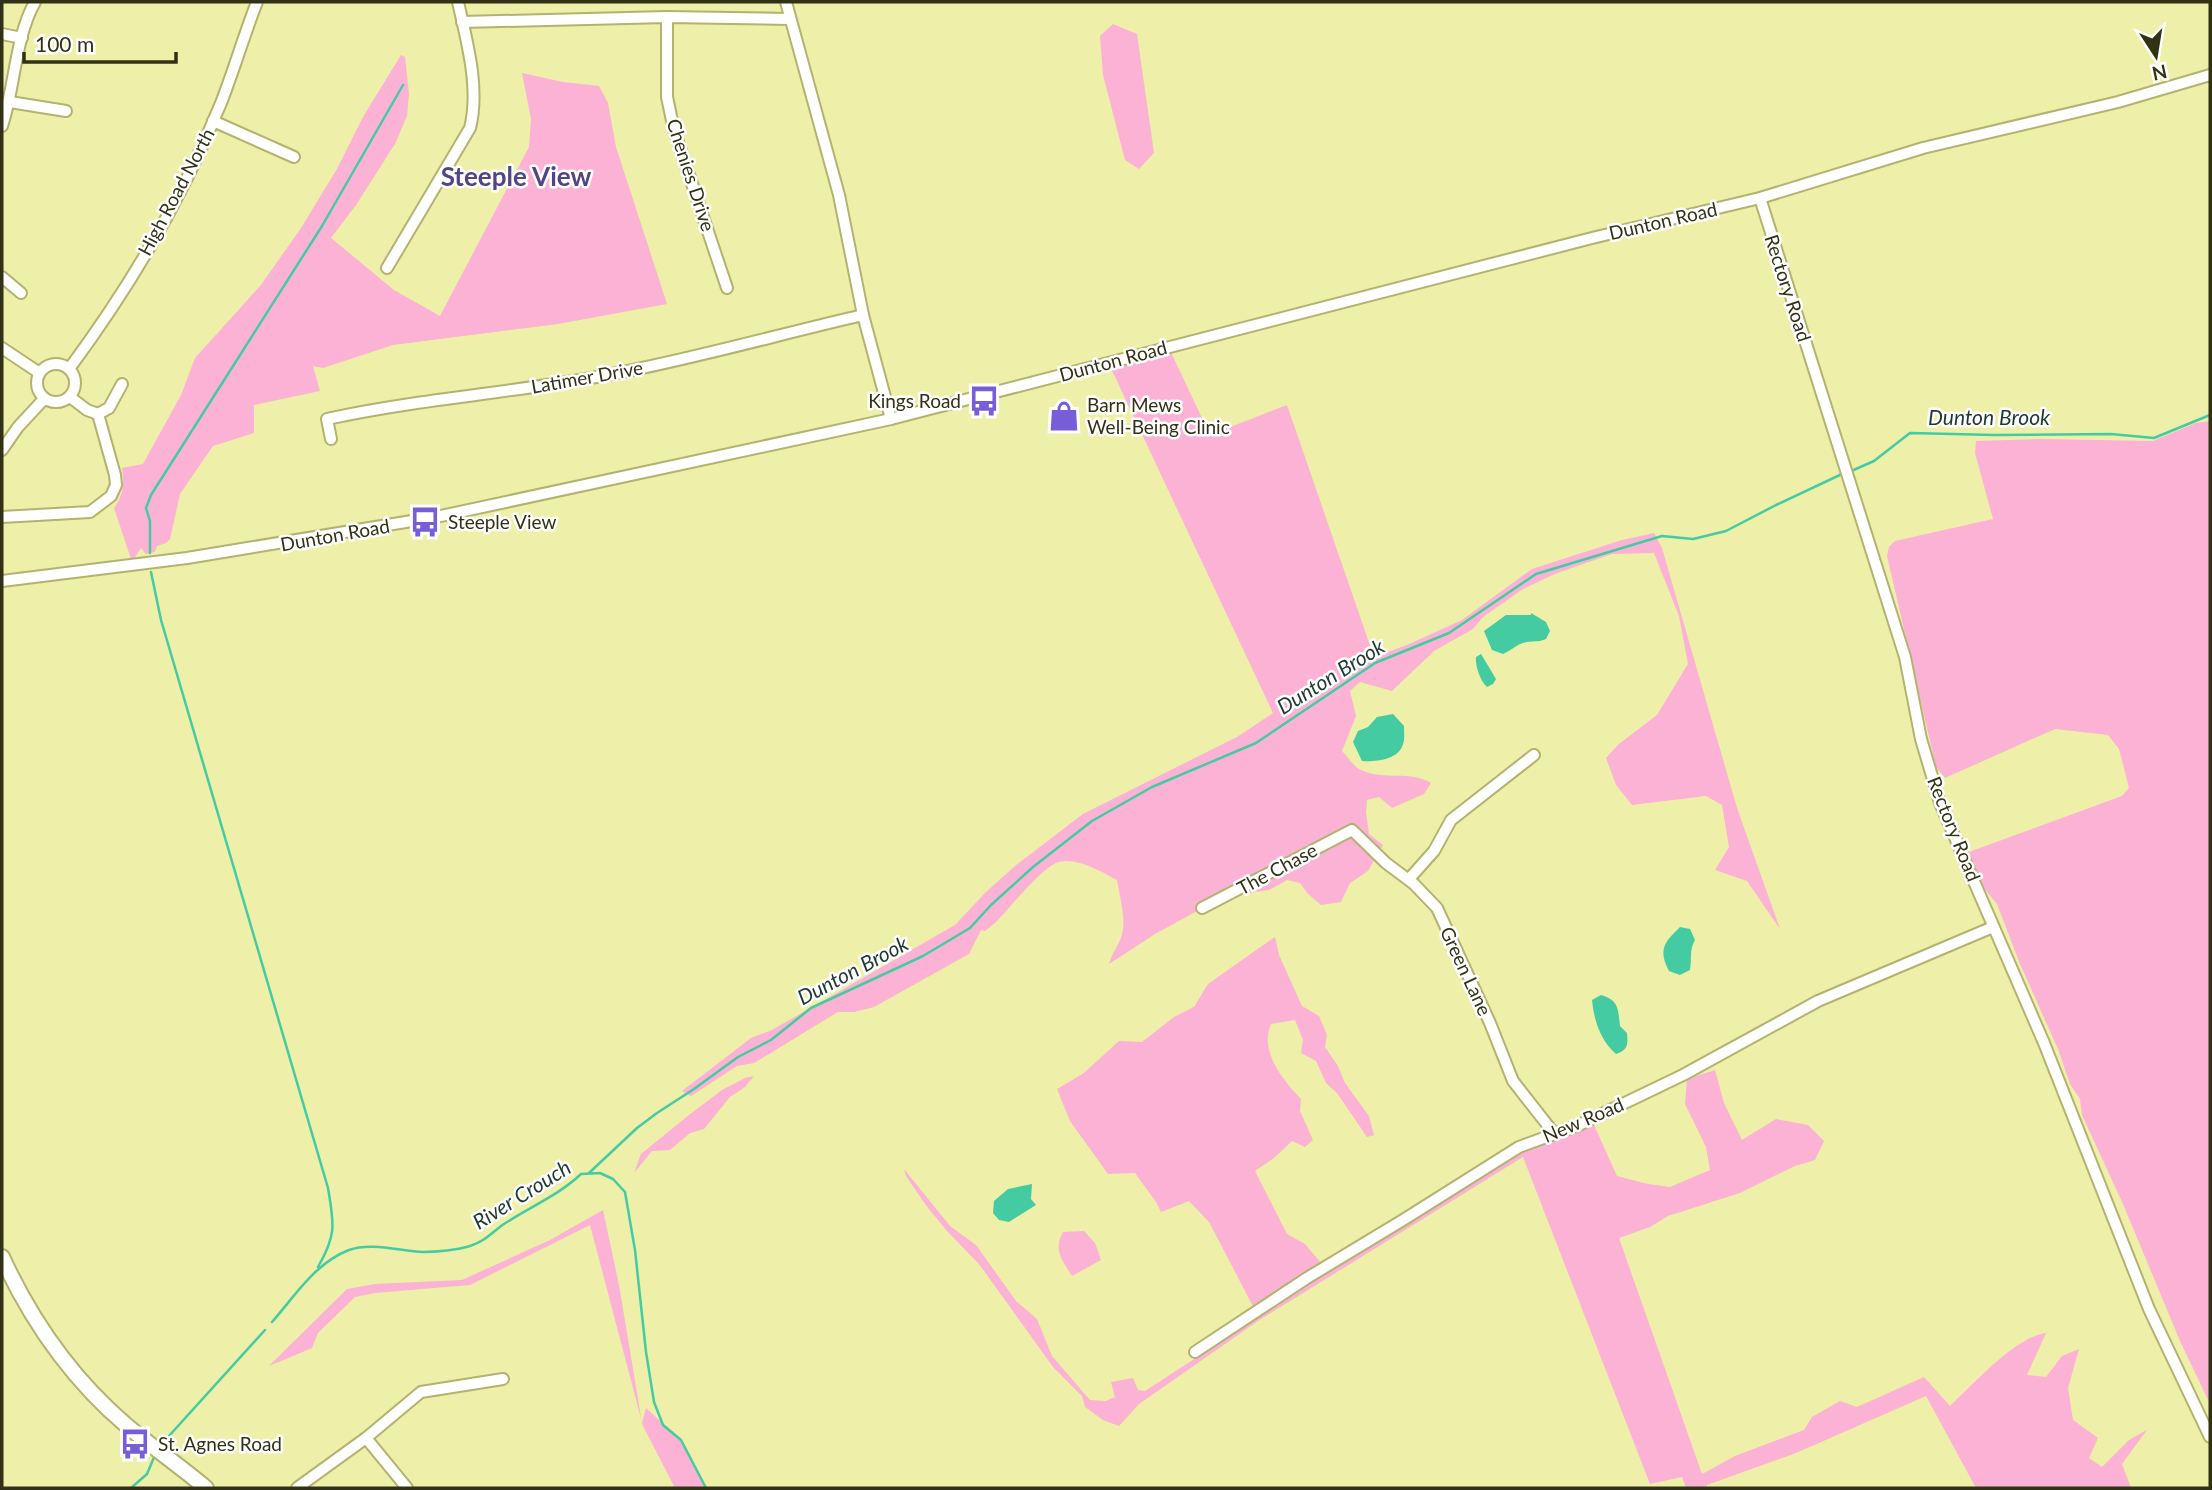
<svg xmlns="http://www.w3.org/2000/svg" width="2212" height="1490" font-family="Lato,sans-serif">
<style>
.green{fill:#fbb2d5}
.water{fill:#44cba2}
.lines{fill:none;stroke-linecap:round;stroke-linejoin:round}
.stream{stroke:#44cba2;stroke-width:2.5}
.minor-casing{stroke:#b3b36f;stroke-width:14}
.major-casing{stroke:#b3b36f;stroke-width:18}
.minor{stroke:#fff;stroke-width:10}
.major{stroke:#fff;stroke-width:14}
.labels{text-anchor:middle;stroke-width:5;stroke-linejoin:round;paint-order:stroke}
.street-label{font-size:19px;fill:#313115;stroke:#fff}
.poi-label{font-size:19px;fill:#313115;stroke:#fff;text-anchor:start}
.water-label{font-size:21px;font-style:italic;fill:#1e3a30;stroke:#fff}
.district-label{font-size:26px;font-weight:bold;fill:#504685;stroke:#fff}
</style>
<rect width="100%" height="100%" fill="#eeefa8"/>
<g class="green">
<path d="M 1113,24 L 1137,34 L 1154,153 L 1139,169 L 1125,160 L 1103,75 L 1100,36 Z"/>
<path d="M 401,55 L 405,57 L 409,94 L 407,116 L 395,144 L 356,205 L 331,238 L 394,290 L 440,316 L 529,147 L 531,119 L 522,73 L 563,82 L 599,86 L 608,103 L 616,147 L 667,304 L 558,324 L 393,345 L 323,368 L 313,366 L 320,391 L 254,405 L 254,433 L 213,446 L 180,494 L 170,539 L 166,543 L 157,546 L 155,552 L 146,554 L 141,548 L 132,562 L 114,508 C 124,494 124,484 122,468 L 143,464 L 181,395 L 195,358 L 261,285 L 301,228 L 337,169 L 363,117 Z"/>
<path d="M 1168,346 L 1210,435 L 1287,405 L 1374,657 L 1407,645 L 1462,620 L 1532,569 L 1622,540 L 1654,533 L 1662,548 L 1737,808 L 1780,929 L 1747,881 L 1715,870 L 1729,847 L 1722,805 L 1706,796 L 1632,805 L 1616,785 L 1606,758 L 1619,744 L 1657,715 L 1688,664 L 1679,616 L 1654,553 L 1612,554 L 1557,573 L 1523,589 L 1483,617 L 1473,629 L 1434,651 L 1392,691 L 1360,682 L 1350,691 L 1356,716 L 1342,751 C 1348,757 1354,767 1361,770 C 1384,781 1410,770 1431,783 L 1424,794 L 1392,808 L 1379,797 L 1367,800 L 1366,812 L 1369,834 L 1383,845 L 1368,871 L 1350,883 L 1341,902 L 1321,905 L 1308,894 L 1300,883 L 1287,880 L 1269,890 L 1223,897 L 1155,934 L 1109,964 C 1112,954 1117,947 1121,938 C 1127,921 1120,898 1117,880 C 1102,872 1077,857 1059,862 C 1044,865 1008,910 995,923 L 985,931 L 981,930 L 969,954 L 874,1007 L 854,1012 L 838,1012 L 754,1063 L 737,1066 L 691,1096 L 682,1091 L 751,1038 L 772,1030 L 955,925 L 986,892 L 1015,866 L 1083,814 L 1237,737 L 1273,713 L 1108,362 Z"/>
<path d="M 2210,421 L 2210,1404 L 2180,1341 L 2123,1204 L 2082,1115 L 2080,1099 L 2070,1084 L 2058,1049 L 2020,964 L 1997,904 L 1983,887 L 1969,852 L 2122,796 L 2129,788 L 2119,749 L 2108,735 L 2055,729 L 1945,778 L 1936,767 L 1887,556 L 1889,547 L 1895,541 L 1993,519 L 1975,453 L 1976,441 L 2039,439 L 2153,441 L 2196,423 Z"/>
<path d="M 1275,937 L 1279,955 L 1302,1006 L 1319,1016 L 1327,1035 L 1325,1047 L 1338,1066 L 1345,1083 L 1369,1116 L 1374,1135 L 1367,1137 L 1337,1093 L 1326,1083 L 1316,1061 L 1301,1053 L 1303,1040 L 1295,1020 L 1271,1024 C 1259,1051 1283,1080 1301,1099 L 1300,1111 L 1313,1140 L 1305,1147 L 1292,1141 L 1274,1158 L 1255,1171 L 1287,1234 L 1305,1244 L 1321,1263 L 1319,1270 L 1519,1147 L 1593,1118 L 1594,1125 L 1617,1176 L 1648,1184 L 1670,1187 L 1710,1170 L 1706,1147 L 1685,1104 L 1687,1079 L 1715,1070 L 1724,1103 L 1742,1140 L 1776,1119 L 1808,1125 L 1824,1141 L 1815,1160 L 1795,1166 L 1740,1193 L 1668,1216 L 1650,1227 L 1619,1238 L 1702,1474 L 1735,1456 L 1804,1430 L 1812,1417 L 1840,1401 L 1857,1407 L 1924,1377 L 1950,1406 C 1974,1384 2015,1337 2046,1333 L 2027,1375 L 2046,1377 L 2062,1356 L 2079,1349 L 2068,1388 L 2073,1420 L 2098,1438 L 2089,1458 L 2102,1467 L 2129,1440 L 2147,1430 L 2122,1464 L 2131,1488 L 1976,1488 L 1926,1396 L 1796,1453 L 1707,1485 L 1707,1488 L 1686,1488 L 1682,1477 L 1650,1484 L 1523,1157 L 1258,1321 L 1139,1404 L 1119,1426 L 1103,1420 L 1085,1407 L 1082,1396 L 1053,1367 L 979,1264 L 946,1230 L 925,1204 L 906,1176 L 904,1169 L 950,1226 L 976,1245 L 1016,1301 L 1037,1319 L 1052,1356 L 1090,1400 L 1106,1401 L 1115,1397 L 1111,1382 L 1133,1378 L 1138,1390 L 1145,1391 L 1222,1341 L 1256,1312 L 1209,1222 L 1189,1201 L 1161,1212 L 1156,1202 L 1135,1173 L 1108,1174 L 1070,1121 L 1057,1089 L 1084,1073 L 1119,1041 L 1142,1042 L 1174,1017 L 1194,1007 L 1208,984 Z"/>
<path d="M 754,1076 L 745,1087 L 730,1097 L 704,1129 L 690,1133 L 670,1150 L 652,1151 L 634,1173 L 641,1154 L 689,1115 L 722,1090 L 745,1078 Z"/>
<path d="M 603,1210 L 619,1285 L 642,1423 L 646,1408 L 681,1440 L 706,1488 L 675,1488 L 643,1426 L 590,1225 L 470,1285 L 375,1293 L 355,1297 L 318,1333 L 312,1348 L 269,1366 L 347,1289 L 375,1284 L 462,1280 L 550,1240 Z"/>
<path d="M 1084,1231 L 1095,1243 L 1101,1260 L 1072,1276 C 1062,1260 1053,1250 1063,1232 Z"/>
</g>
<g class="water">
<path d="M 1531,613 L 1546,622 L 1550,631 L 1546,639 C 1538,643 1528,640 1520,644 C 1514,647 1510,651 1503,654 L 1492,650 L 1484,631 L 1506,615 L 1531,615 Z"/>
<path d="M 1481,654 L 1496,679 L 1493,684 L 1487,687 C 1480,681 1475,665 1476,657 Z"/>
<path d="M 1393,714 L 1404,726 C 1404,732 1405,739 1403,744 C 1399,760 1375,762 1362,761 L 1353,742 L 1358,731 L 1368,727 L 1377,717 Z"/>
<path d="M 1680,927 L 1690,929 L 1695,940 C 1689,950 1692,959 1690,970 L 1680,975 L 1669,971 C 1658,949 1664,943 1680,927 Z"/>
<path d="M 1601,995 C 1619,1000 1618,1009 1620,1026 L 1627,1033 C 1628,1045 1628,1050 1616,1054 C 1600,1040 1594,1020 1592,1000 Z"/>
<path d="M 1032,1184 L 1031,1199 L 1036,1205 L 1009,1222 L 999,1220 L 993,1213 L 994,1201 L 1008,1189 Z"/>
</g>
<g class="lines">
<g class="stream">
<path d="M 1849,472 L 1874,461 L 1910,433 L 1994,435 L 2111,434 L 2154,438 L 2210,415"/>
<path d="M 150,553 L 150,521 L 146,508 L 151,495 L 322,226 L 403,85"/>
<path d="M 151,572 L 161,620 L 328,1188 C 334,1224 337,1234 318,1267"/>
<path d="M 589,1173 L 637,1128 L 657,1113 L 694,1089 L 738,1057 L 771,1040 L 811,1008 L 923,956 L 970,928 L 991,905 L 1033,867 L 1092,821 L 1152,787 L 1256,743 L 1375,663 L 1449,633 L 1536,574 L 1662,536 L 1693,539 L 1726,531 L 1776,505 L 1842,474"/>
<path d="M 272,1322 C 295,1296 315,1263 349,1250 C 371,1242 400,1251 423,1252 C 436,1252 458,1250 470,1246 C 483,1242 491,1234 501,1226 C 527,1208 558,1196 581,1174 L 600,1173 L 613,1179 L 625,1192 L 635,1250 L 646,1352 L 654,1402 L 663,1425 L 681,1440 L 706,1488"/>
<path d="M 159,1447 L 265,1330"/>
<path d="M 131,1488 L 147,1474 L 155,1455"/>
</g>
<g class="minor-casing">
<g id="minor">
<path d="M 786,2 L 839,195 L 863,315 L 891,419"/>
<path d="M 667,17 L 667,97 L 674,130 L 727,288"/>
<path d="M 462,22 L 667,17 L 790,19"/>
<path d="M 2,34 L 22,38"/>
<path d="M 10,102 L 66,111"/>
<path d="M 213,121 L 294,157"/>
<path d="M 2,126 C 15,87 15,37 35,2"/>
<path d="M 1760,198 L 1905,657 L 1921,739 L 1940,803 L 2044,1043 L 2149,1309 L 2210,1437"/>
<path d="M 387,268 L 470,128 C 480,88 467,42 458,2"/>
<path d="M 2,277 L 21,293"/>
<path d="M 2,348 L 38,372"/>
<circle cx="56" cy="383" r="19"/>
<path d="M 69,369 C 129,288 183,197 221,103 C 234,70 244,35 257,2"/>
<path d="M 98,414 L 109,408 L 122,384"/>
<path d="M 331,439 L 327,419 C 418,399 511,393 602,376 C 690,360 776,335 863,315"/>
<path d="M 2,450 L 18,427 L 44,399"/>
<path d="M 2,517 L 90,512 L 111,496 L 116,485 L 115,475 L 98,414 L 87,410 L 70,397"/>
<path d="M 2,581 L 187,558 L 436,517 L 891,419 L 1592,238 L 1760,198 L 1923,148 L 2118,102 L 2210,75"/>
<path d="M 1409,879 L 1434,851 L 1451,820 L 1534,755"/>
<path d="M 1202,908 L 1352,830 L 1386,863 L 1414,884 L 1437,908 L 1490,1023 L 1513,1081 L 1553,1132"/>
<path d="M 1195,1352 L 1307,1278 L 1403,1220 L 1519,1147 L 1579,1125 L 1683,1075 L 1818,1001 L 1993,927"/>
<path d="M 366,1438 L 407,1488"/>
<path d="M 297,1488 L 366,1438 L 421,1392 L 503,1379"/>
</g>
</g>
<g class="major-casing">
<path id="major" d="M 2,1257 C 31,1320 72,1379 126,1425 C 152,1447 180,1466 206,1488"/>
</g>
<use href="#minor" class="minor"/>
<use href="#major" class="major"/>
</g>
<defs>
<g id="bus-bare" transform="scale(2.415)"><path d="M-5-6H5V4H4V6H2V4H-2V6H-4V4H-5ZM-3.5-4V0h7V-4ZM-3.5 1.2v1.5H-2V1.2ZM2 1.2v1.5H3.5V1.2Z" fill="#775ed8" stroke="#fff" stroke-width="2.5" paint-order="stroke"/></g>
<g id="shop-bare" transform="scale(2.415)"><path d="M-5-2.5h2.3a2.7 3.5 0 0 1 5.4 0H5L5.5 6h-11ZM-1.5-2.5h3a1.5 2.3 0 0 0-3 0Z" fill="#775ed8" stroke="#fff" stroke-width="2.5" paint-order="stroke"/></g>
</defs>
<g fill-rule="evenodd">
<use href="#bus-bare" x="984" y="401"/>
<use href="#shop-bare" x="1064" y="416"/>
<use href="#bus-bare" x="425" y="522"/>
<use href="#bus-bare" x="135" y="1444"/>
</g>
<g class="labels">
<g class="street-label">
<text transform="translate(691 175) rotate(72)" y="7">Chenies Drive</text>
<text transform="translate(176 192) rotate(-62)" y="7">High Road North</text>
<text transform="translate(1663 221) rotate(-13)" y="7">Dunton Road</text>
<text transform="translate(1788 288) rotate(72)" y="7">Rectory Road</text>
<text transform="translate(1113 361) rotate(-15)" y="7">Dunton Road</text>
<text transform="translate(587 377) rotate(-10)" y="7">Latimer Drive</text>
<text transform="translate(335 535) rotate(-10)" y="7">Dunton Road</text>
<text transform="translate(1954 829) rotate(68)" y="7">Rectory Road</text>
<text transform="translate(1277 869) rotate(-28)" y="7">The Chase</text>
<text transform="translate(1466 971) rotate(65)" y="7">Green Lane</text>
<text transform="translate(1583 1120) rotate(-23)" y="7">New Road</text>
</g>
<g class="poi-label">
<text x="961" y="408" text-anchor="end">Kings Road</text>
<text x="1087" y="412">Barn Mews<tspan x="1087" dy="22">Well-Being Clinic</tspan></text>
<text x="448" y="529">Steeple View</text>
<text x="158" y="1451">St. Agnes Road</text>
</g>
<g class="water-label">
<text x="1989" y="425">Dunton Brook</text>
<text transform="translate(1331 677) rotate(-32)" y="7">Dunton Brook</text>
<text transform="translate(853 971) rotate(-28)" y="7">Dunton Brook</text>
<text transform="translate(522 1195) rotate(-32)" y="7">River Crouch</text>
</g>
<g class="district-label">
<text x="516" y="186">Steeple View</text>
</g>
</g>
<rect width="2212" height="1490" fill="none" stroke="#313115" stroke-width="7"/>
<g transform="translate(2156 56) rotate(168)" stroke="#ffffff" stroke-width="5" paint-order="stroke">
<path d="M0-5L12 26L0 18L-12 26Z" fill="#313115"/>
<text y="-10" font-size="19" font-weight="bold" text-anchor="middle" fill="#313115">N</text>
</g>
<path d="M24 52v10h152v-10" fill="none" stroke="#313115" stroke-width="3.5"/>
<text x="35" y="52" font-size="21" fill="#313115" stroke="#ffffff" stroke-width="5" paint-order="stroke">100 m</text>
</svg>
